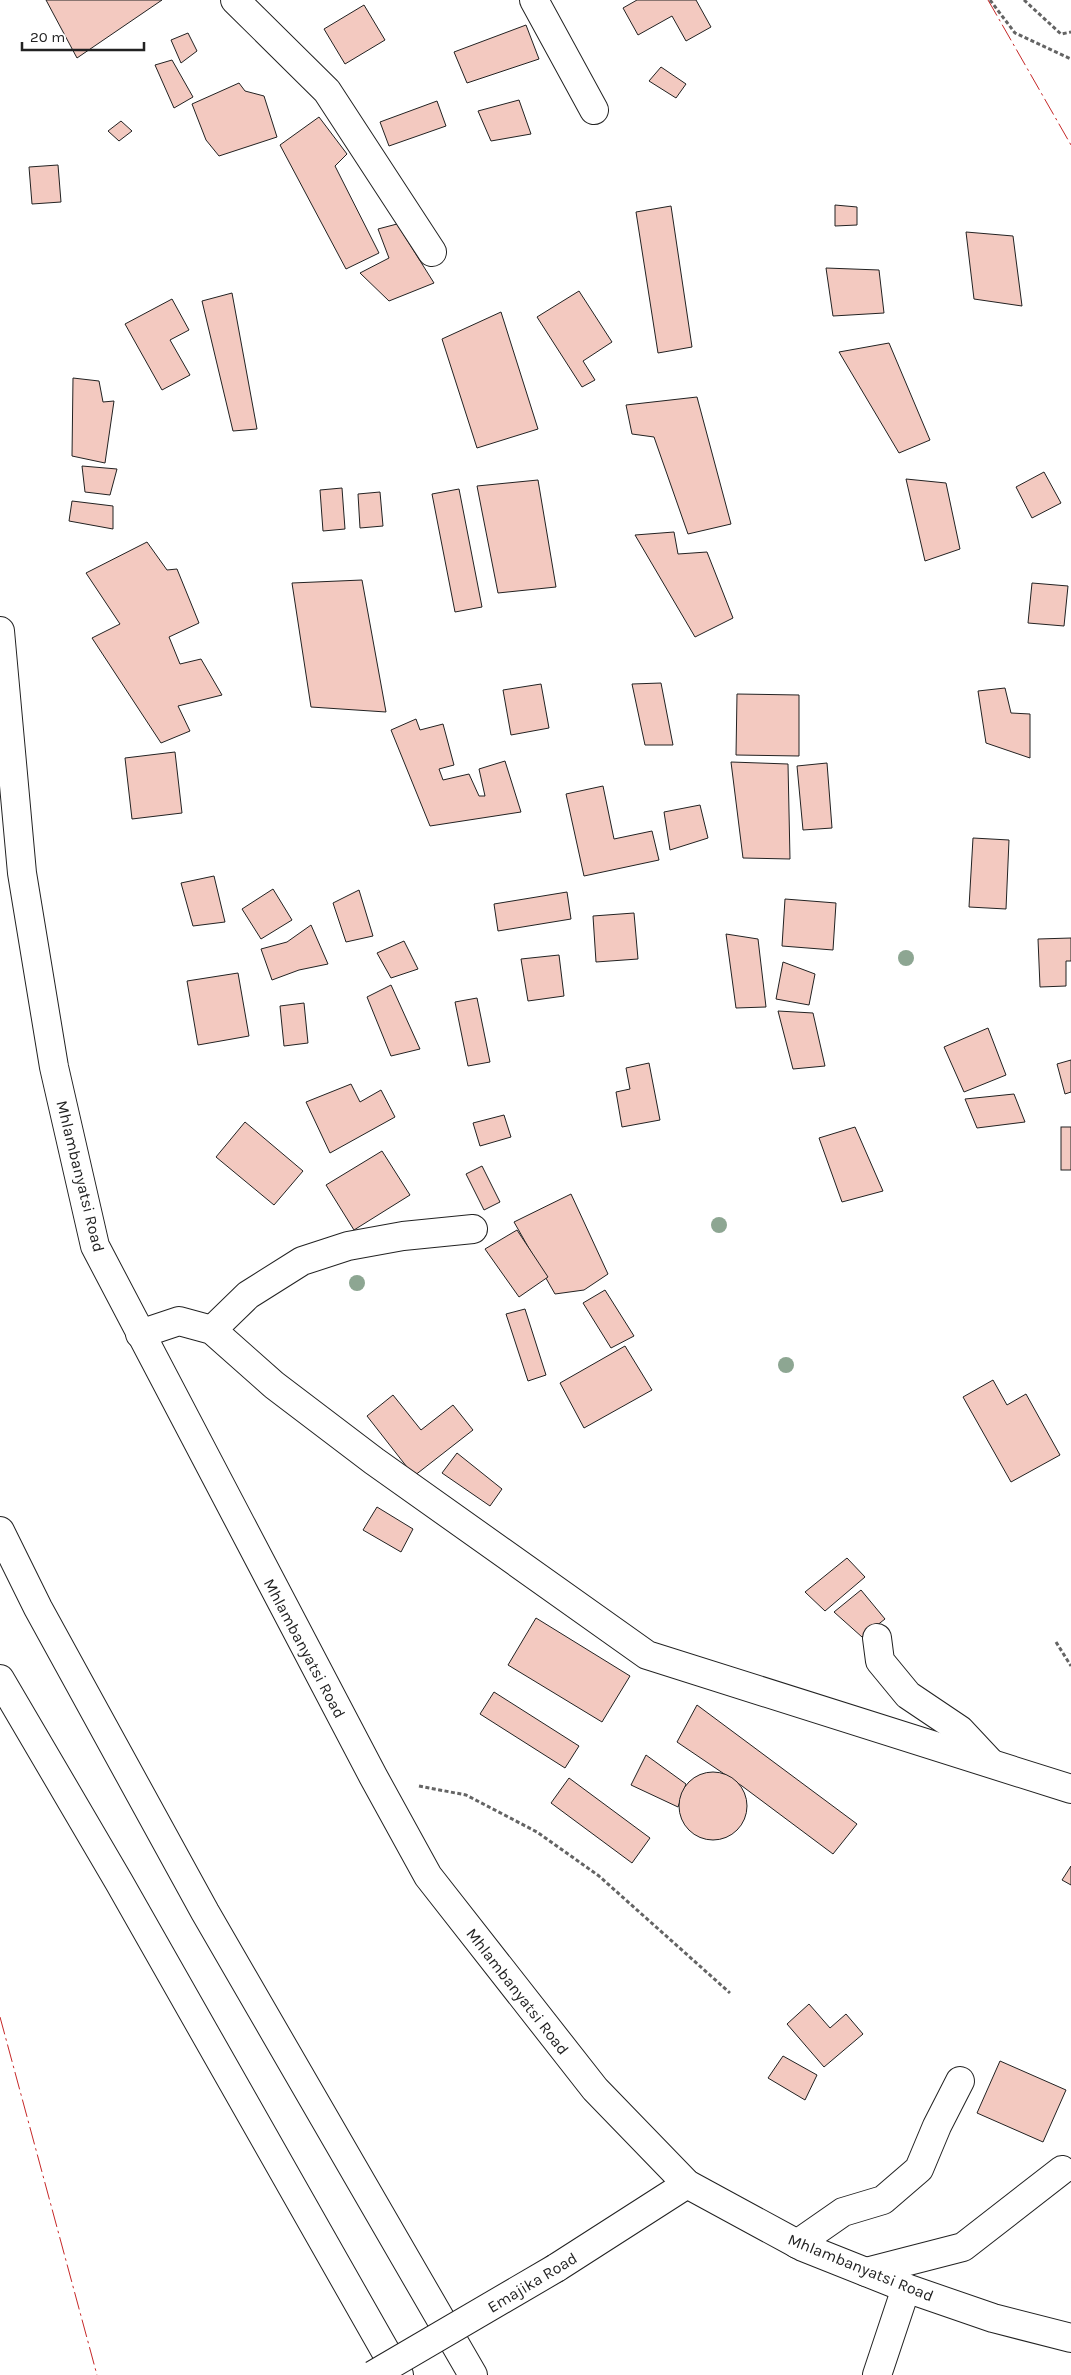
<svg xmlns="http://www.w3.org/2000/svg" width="1071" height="2375" font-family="Karla,sans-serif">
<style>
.building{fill:#f3c9c0;stroke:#222}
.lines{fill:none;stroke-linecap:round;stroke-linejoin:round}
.minor-casing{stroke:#222;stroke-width:30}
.major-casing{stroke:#222;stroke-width:30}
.highway-casing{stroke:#222;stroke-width:30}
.path{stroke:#646464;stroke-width:3;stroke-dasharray:4 2.5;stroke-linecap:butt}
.minor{stroke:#fff;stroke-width:28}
.major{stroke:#fff;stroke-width:28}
.highway{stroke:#fff;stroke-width:28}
.minor-bridge-casing{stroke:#222;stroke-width:30;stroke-linecap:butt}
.minor-bridge{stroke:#fff;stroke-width:28}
.power{stroke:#c62828;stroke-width:1;stroke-dasharray:18 4 2.5 4;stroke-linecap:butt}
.tree{fill:#8da692}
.labels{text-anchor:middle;stroke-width:4;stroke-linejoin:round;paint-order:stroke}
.street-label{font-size:16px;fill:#222;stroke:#fff}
</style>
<rect width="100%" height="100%" fill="#fff"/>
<g class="building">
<path d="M 46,0 L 162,0 L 77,58 Z"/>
<path d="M 637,0 L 696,0 L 711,27 L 686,41 L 672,16 L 638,35 L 623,8 Z"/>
<path d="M 364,5 L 385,40 L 345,64 L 324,29 Z"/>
<path d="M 526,25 L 539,59 L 467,83 L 454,52 Z"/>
<path d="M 188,33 L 197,51 L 181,63 L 171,40 Z"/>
<path d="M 172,60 L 193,97 L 174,108 L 155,65 Z"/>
<path d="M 661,67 L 686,84 L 676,98 L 649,81 Z"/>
<path d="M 239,83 L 245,91 L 264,96 L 277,137 L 219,156 L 206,140 L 192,104 Z"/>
<path d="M 519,100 L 531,134 L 491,141 L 478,111 Z"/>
<path d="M 437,101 L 446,126 L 389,146 L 380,122 Z"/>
<path d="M 319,117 L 347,154 L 335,166 L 379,253 L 346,269 L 280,145 Z"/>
<path d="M 121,121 L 132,131 L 119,141 L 108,131 Z"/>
<path d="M 58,165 L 61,202 L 32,204 L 29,167 Z"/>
<path d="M 835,205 L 857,207 L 857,225 L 835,226 Z"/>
<path d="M 671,206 L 692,347 L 658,353 L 636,212 Z"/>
<path d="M 397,224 L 434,283 L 389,301 L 360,273 L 389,258 L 378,229 Z"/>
<path d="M 966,232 L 1013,236 L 1022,306 L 974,299 Z"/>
<path d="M 826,268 L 879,270 L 884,313 L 833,316 Z"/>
<path d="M 579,291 L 612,342 L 583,361 L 595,380 L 582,387 L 537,317 Z"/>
<path d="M 232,293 L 257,429 L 233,431 L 202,301 Z"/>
<path d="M 172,299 L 189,330 L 170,340 L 190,375 L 162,390 L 125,324 Z"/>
<path d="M 501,312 L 538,429 L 477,448 L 442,339 Z"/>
<path d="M 889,343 L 930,440 L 899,453 L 839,352 Z"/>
<path d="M 73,378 L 99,381 L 103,402 L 114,401 L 105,463 L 72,456 Z"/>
<path d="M 697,397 L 731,524 L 688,534 L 654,437 L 632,434 L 626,405 Z"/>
<path d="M 82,466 L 117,469 L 110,495 L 85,492 Z"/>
<path d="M 1044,472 L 1061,503 L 1032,518 L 1016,487 Z"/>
<path d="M 906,479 L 946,483 L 960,549 L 925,561 Z"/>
<path d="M 538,480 L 556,587 L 498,593 L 477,486 Z"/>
<path d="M 342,488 L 345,529 L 323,531 L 320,490 Z"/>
<path d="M 459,489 L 482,607 L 455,612 L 432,494 Z"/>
<path d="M 380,492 L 383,526 L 360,528 L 358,494 Z"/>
<path d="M 72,501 L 113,506 L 113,529 L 69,521 Z"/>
<path d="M 674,532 L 678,554 L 707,552 L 733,618 L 695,637 L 635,535 Z"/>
<path d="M 147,542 L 167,570 L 177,569 L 199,623 L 169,637 L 180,664 L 201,659 L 222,695 L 178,706 L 190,731 L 161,743 L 92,638 L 120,624 L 86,573 Z"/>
<path d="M 362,580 L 386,712 L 311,707 L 292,583 Z"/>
<path d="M 1032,583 L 1068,586 L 1064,626 L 1028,623 Z"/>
<path d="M 661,683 L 673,745 L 645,745 L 632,684 Z"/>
<path d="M 541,684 L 549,728 L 511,735 L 503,690 Z"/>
<path d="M 1005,688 L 1011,713 L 1030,714 L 1030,758 L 986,743 L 978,691 Z"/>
<path d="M 737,694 L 799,695 L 799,756 L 736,755 Z"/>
<path d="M 416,719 L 420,730 L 443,724 L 454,765 L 439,769 L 443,780 L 469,774 L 479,796 L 485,796 L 479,769 L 505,761 L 521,812 L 430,826 L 391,730 Z"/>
<path d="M 175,752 L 182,813 L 132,819 L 125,758 Z"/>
<path d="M 731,762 L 788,764 L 790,859 L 743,858 Z"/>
<path d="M 827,763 L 832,828 L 803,830 L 797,766 Z"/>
<path d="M 603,786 L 614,839 L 652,831 L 659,860 L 584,876 L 566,794 Z"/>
<path d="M 700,805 L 708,838 L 670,850 L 664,812 Z"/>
<path d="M 973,838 L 1009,840 L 1006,909 L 969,907 Z"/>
<path d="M 214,876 L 225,922 L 193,926 L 181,883 Z"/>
<path d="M 273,889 L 292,920 L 261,939 L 242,909 Z"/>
<path d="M 359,890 L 373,936 L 346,942 L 333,903 Z"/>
<path d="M 567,892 L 571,919 L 498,931 L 494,904 Z"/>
<path d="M 785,899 L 836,903 L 833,950 L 782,946 Z"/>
<path d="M 634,913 L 638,959 L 596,962 L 593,916 Z"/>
<path d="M 311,925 L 328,964 L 299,970 L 272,980 L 261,949 L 287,942 Z"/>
<path d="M 726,934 L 758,939 L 766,1007 L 736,1008 Z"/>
<path d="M 1071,938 L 1071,961 L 1066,961 L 1066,986 L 1040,987 L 1038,939 Z"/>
<path d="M 404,941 L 418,969 L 391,978 L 377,953 Z"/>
<path d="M 559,955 L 564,996 L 528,1001 L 521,959 Z"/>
<path d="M 783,962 L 815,974 L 809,1005 L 776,999 Z"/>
<path d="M 238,973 L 249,1036 L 198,1045 L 187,981 Z"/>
<path d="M 391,985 L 420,1049 L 391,1056 L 367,997 Z"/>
<path d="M 477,998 L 490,1062 L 468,1066 L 455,1002 Z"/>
<path d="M 304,1003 L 308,1043 L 284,1046 L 280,1006 Z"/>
<path d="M 778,1011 L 813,1013 L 825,1066 L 793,1069 Z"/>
<path d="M 988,1028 L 1006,1075 L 964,1092 L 944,1047 Z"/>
<path d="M 1071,1060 L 1071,1092 L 1065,1094 L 1057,1064 Z"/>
<path d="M 649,1063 L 660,1120 L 622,1127 L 616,1092 L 630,1089 L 626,1068 Z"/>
<path d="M 351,1084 L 360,1102 L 381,1090 L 395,1117 L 330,1153 L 306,1102 Z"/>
<path d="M 1014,1094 L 1025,1122 L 977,1128 L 965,1099 Z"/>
<path d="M 504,1115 L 511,1137 L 480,1146 L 473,1123 Z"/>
<path d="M 245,1122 L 303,1171 L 274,1205 L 216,1157 Z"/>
<path d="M 855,1127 L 883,1191 L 842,1202 L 819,1138 Z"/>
<rect x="1061" y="1127" width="10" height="43"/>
<path d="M 382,1151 L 410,1195 L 354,1230 L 326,1185 Z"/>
<path d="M 482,1166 L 500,1202 L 484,1210 L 466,1174 Z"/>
<path d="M 571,1194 L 608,1274 L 584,1290 L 555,1294 L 514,1222 Z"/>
<path d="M 517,1230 L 548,1277 L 519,1297 L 485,1249 Z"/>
<path d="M 605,1290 L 634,1336 L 611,1348 L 583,1303 Z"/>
<path d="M 525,1309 L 546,1375 L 528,1381 L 506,1314 Z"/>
<path d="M 625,1346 L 652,1390 L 584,1428 L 560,1383 Z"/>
<path d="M 993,1380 L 1007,1405 L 1026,1394 L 1060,1455 L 1011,1482 L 963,1397 Z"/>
<path d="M 393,1395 L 421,1430 L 453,1405 L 473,1430 L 414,1476 L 367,1416 Z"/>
<path d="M 457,1453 L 502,1489 L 490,1506 L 442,1473 Z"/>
<path d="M 377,1507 L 413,1529 L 401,1552 L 363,1530 Z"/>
<path d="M 847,1558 L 865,1577 L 825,1611 L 805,1592 Z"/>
<path d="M 861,1590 L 885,1619 L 862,1637 L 834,1612 Z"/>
<path d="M 536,1618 L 630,1676 L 602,1722 L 508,1665 Z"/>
<path d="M 494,1692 L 579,1746 L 565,1768 L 480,1714 Z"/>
<path d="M 697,1705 L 857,1824 L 833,1854 L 742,1786 L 677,1742 Z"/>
<path d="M 646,1755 L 686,1784 L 678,1807 L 631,1785 Z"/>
<circle cx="713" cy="1806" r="34"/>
<path d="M 569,1778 L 650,1838 L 632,1863 L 551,1803 Z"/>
<path d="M 1071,1866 L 1071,1885 L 1062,1880 Z"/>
<path d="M 809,2004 L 830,2028 L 846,2014 L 863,2034 L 824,2067 L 787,2024 Z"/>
<path d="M 783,2056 L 817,2075 L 805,2100 L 768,2078 Z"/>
<path d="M 1000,2061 L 1066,2090 L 1043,2142 L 977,2113 Z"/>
</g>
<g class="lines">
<g class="minor-casing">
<g id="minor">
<path d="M 235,0 L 327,91 L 432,252"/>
<path d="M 534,0 L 594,110"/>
<path d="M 212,1330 L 248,1295 L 302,1261 L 348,1246 L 403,1236 L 473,1229"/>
<path d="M 140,1334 L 179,1321 L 212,1330 L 274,1385 L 374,1461 L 647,1655 L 1071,1789"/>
<path d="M 877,1638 L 880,1661 L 908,1695 L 960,1730 L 989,1761"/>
<path d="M 797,2244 L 843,2212 L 883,2200 L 919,2169 L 937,2126 L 960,2081"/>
<path d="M 556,2268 L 687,2184"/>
<path d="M 866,2272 L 963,2247 L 1062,2170"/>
</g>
</g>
<g class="major-casing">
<path id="major" d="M 0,631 L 22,873 L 54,1067 L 95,1246 L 373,1776 L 428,1876 L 595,2089 L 687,2184 L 803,2247 L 906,2288 L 993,2318 L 1071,2338"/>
</g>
<g class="highway-casing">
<g id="highway">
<path d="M 0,1531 L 38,1608 L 205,1912 L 473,2375"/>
<path d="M 0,1679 L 119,1882 L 399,2375"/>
<path d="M 877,2375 L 906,2288"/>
</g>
</g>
<g class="path">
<path d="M 990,0 L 1015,33 L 1071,59"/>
<path d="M 1024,0 L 1061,34 L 1071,32"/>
<path d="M 1056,1642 L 1071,1666"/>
<path d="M 419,1786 L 466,1795 L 537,1832 L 599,1876 L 730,1993"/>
</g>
<use href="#minor" class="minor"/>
<use href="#major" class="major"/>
<use href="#highway" class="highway"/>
<g class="minor-bridge-casing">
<path id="minor-bridge" d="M 373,2375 L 556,2268"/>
</g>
<use href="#minor-bridge" class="minor-bridge"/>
<g class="power">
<path d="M 988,0 L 1071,145"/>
<path d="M 0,2017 L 97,2375"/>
</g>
</g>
<g class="tree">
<circle cx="906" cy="958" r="8"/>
<circle cx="719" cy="1225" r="8"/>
<circle cx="357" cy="1283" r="8"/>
<circle cx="786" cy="1365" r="8"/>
</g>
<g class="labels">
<g class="street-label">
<text transform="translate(81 1176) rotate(76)" y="6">Mhlambanyatsi Road</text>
<text transform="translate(305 1648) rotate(62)" y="6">Mhlambanyatsi Road</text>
<text transform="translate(518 1991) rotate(52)" y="6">Mhlambanyatsi Road</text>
<text transform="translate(861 2267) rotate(22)" y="6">Mhlambanyatsi Road</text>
<text transform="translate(532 2282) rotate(-31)" y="6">Emajika Road</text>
</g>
</g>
<path d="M22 42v8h122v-8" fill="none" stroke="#222222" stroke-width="2.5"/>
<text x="30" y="42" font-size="15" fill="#222222" stroke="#ffffff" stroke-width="4" paint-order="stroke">20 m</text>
</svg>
